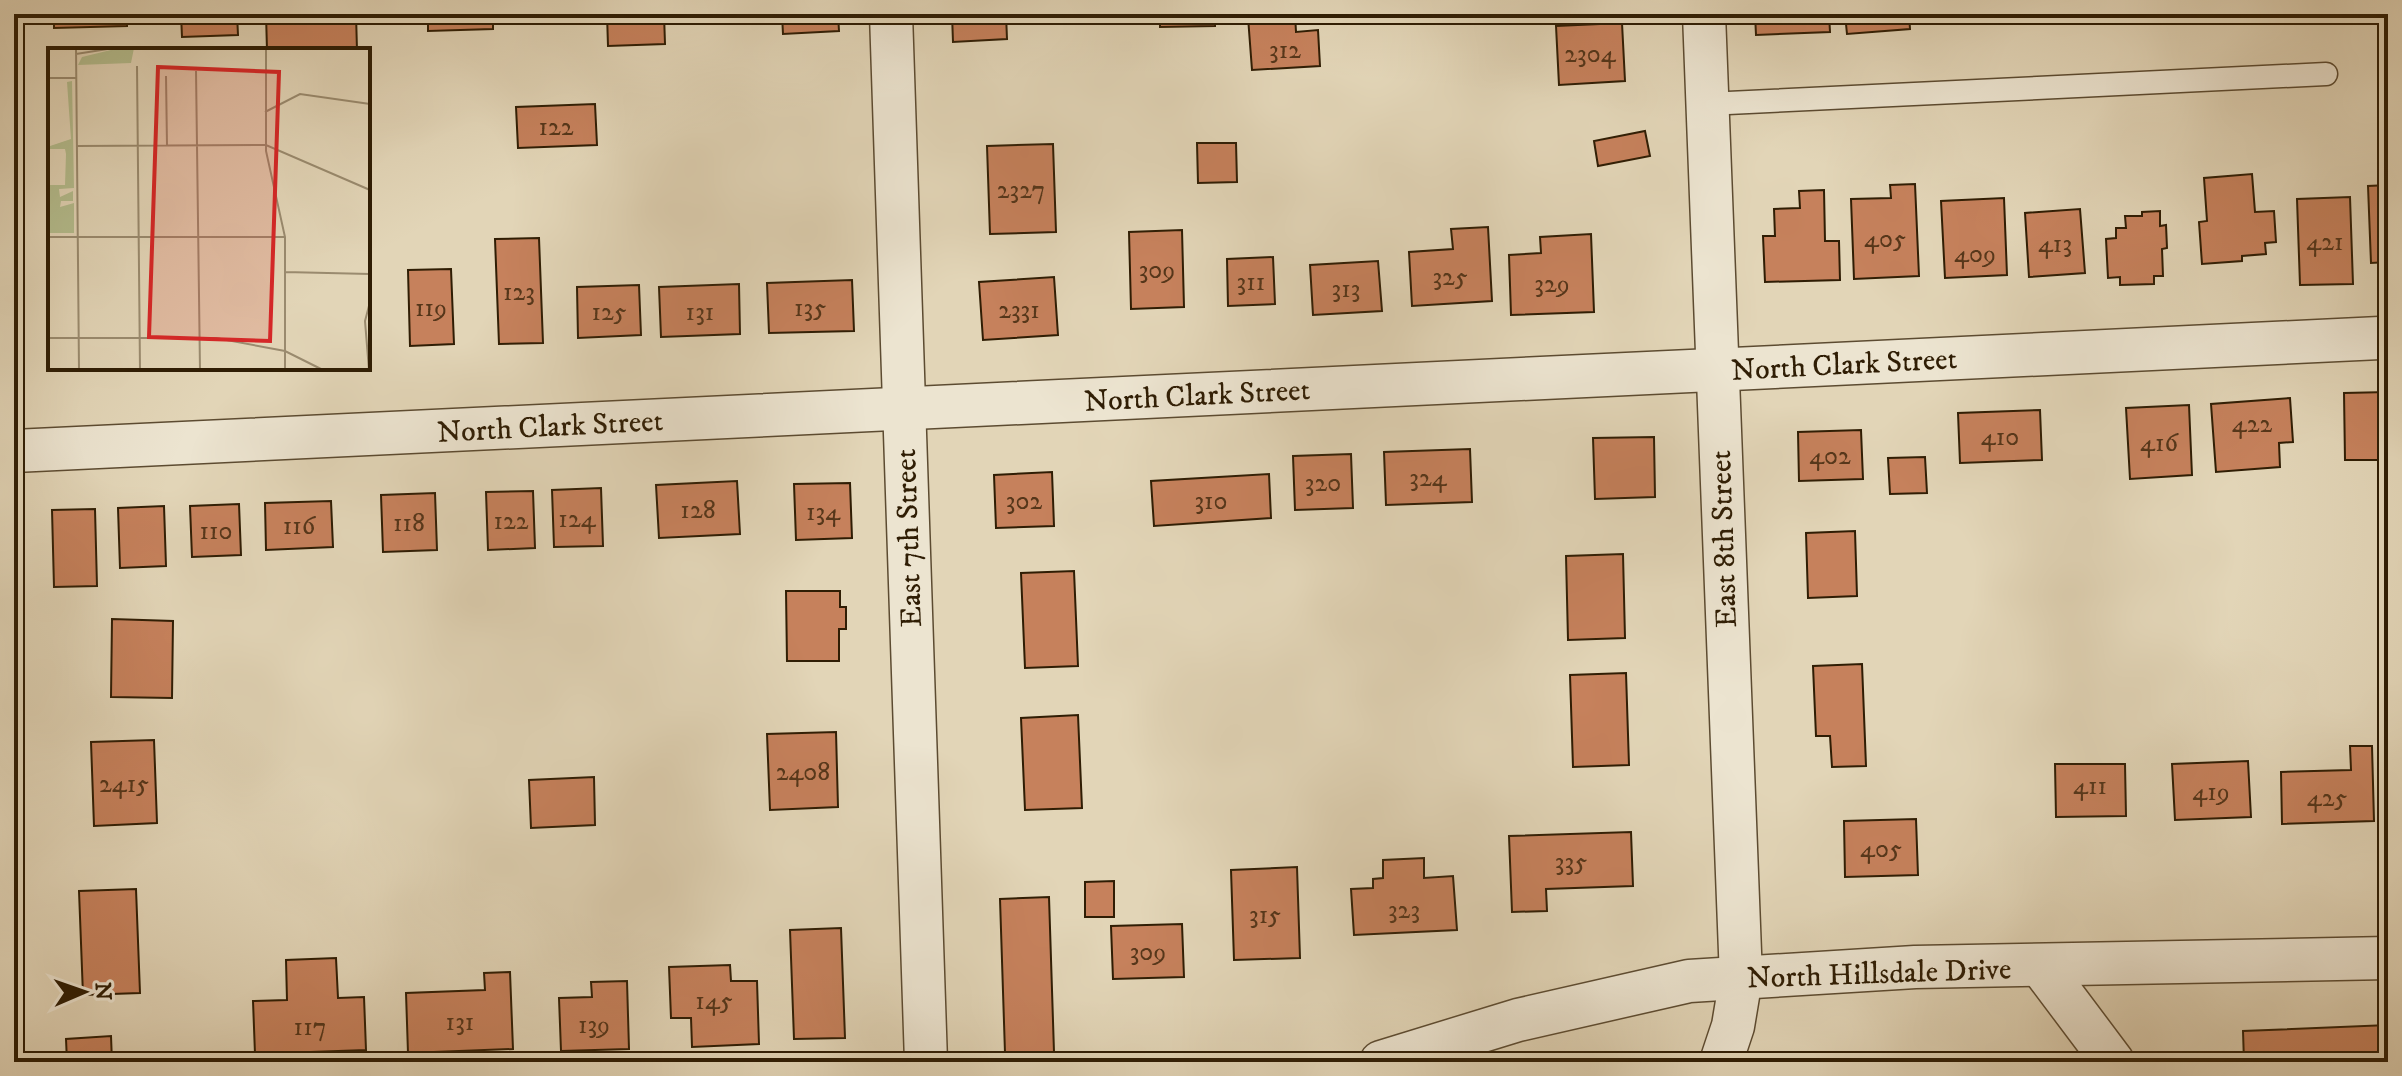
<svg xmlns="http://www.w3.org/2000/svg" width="2402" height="1076" font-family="'IM FELL DW Pica',serif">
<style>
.building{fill:#c6815c;stroke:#2f1d04;stroke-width:2}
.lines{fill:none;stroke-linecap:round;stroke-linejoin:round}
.lane-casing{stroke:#5c4b31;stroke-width:25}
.street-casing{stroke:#5c4b31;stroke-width:45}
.lane{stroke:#ece4d0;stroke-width:22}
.street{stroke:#ece4d0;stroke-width:42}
.labels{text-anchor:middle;stroke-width:6;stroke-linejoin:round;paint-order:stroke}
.number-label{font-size:26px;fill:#55361a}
.street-label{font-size:30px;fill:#2f1d04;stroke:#ece4d0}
.inset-road{fill:none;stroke:#9a8b6f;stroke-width:2}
.view{fill:#d62828;fill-opacity:0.15;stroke:#d62828;stroke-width:4}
.inset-edge{fill:none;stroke:#2f1d04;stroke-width:4}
</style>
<rect width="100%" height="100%" fill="#e2d5b7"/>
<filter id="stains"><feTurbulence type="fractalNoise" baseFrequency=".0025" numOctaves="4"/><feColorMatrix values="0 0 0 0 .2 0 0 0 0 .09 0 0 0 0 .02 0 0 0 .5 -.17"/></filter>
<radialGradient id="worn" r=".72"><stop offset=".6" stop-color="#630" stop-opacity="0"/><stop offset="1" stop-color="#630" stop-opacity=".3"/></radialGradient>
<g class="building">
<path d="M 54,14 L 127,14 L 127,26 L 54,28 Z"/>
<path d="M 181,14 L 237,14 L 238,35 L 182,37 Z"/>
<path d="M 266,14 L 356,14 L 357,50 L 267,50 Z"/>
<path d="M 428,14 L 493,14 L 493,29 L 428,31 Z"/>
<path d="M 607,14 L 664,14 L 665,44 L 608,46 Z"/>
<path d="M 782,14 L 838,14 L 839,31 L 783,34 Z"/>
<path d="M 952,14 L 1006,14 L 1007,39 L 953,42 Z"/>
<path d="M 1059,14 L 1127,14 L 1127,18 L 1060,20 Z"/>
<path d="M 1160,14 L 1215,14 L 1215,26 L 1160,27 Z"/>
<path d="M 1295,14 L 1296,32 L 1318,30 L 1320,66 L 1252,70 L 1248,17 Z"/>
<path d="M 1755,14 L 1829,14 L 1830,32 L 1756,35 Z"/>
<path d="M 1845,14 L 1909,14 L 1910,29 L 1847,34 Z"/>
<path d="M 1622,23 L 1625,81 L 1559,85 L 1556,26 Z"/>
<path d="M 595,104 L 597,145 L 518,148 L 516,107 Z"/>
<path d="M 1645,131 L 1650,156 L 1598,166 L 1594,141 Z"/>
<path d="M 1197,143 L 1236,143 L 1237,182 L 1198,183 Z"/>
<path d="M 1053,144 L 1056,232 L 990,234 L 987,146 Z"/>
<path d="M 2252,174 L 2255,212 L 2274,211 L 2276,242 L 2265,243 L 2266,254 L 2242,256 L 2242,261 L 2202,264 L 2199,222 L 2207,221 L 2204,178 Z"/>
<path d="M 1915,184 L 1919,276 L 1854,279 L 1851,199 L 1891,198 L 1890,185 Z"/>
<path d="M 2388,185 L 2388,262 L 2371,263 L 2368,186 Z"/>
<path d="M 1824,190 L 1825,241 L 1839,241 L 1840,280 L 1765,282 L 1763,236 L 1775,236 L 1774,209 L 1800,208 L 1799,191 Z"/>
<path d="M 2350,197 L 2353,284 L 2300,285 L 2297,199 Z"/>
<path d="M 2004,198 L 2007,275 L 1945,278 L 1941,201 Z"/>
<path d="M 2080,209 L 2085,273 L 2029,277 L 2025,213 Z"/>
<path d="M 2160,211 L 2160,226 L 2166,225 L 2167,248 L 2162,249 L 2163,276 L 2154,276 L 2154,284 L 2120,285 L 2120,277 L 2108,278 L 2106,239 L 2116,238 L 2116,228 L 2126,228 L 2125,216 L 2142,216 L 2142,212 Z"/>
<path d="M 1488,227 L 1492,301 L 1412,306 L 1409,252 L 1453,249 L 1451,229 Z"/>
<path d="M 1182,230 L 1184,307 L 1131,309 L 1129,232 Z"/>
<path d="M 1591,234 L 1594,312 L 1511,315 L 1509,255 L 1541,253 L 1540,237 Z"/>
<path d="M 539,238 L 543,343 L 499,344 L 495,239 Z"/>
<path d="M 1273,257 L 1275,304 L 1228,306 L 1227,259 Z"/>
<path d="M 1378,261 L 1382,311 L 1313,315 L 1310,265 Z"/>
<path d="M 451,269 L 454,344 L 410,346 L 408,270 Z"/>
<path d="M 1054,277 L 1058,335 L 983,340 L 979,282 Z"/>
<path d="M 852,280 L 854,331 L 769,333 L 767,283 Z"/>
<path d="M 739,284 L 740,334 L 661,337 L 659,287 Z"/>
<path d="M 639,285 L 641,335 L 578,338 L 577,287 Z"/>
<path d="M 2388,392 L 2388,460 L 2345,460 L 2344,393 Z"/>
<path d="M 2290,398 L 2293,442 L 2279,443 L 2280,467 L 2216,472 L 2211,404 Z"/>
<path d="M 2189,405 L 2192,475 L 2130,479 L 2126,408 Z"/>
<path d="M 2040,410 L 2042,460 L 1960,463 L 1958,413 Z"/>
<path d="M 1861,430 L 1863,479 L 1799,481 L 1798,432 Z"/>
<path d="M 1654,437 L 1655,497 L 1595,499 L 1593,438 Z"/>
<path d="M 1470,449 L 1472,502 L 1386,505 L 1384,452 Z"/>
<path d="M 1351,454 L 1353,508 L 1295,510 L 1293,456 Z"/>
<path d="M 1925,457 L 1927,493 L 1890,494 L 1888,458 Z"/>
<path d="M 1052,472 L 1054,526 L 996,528 L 994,475 Z"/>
<path d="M 1269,474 L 1271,518 L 1154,526 L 1151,481 Z"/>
<path d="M 737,481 L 740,534 L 659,538 L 656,485 Z"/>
<path d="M 850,483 L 852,538 L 796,540 L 794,484 Z"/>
<path d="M 601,488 L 603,546 L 554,547 L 552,490 Z"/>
<path d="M 533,491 L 535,548 L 488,550 L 486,492 Z"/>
<path d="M 435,493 L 437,550 L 383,552 L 381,495 Z"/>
<path d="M 331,501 L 333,547 L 266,550 L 265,503 Z"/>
<path d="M 239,504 L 241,555 L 192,557 L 190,506 Z"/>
<path d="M 164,506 L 166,566 L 120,568 L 118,508 Z"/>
<path d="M 95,509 L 97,586 L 54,587 L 52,510 Z"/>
<path d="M 1855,531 L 1857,596 L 1808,598 L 1806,533 Z"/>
<path d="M 1623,554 L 1625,638 L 1568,640 L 1566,556 Z"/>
<path d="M 1074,571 L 1078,666 L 1025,668 L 1021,573 Z"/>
<path d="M 786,591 L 840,591 L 840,607 L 846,607 L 846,629 L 839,629 L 839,661 L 787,661 Z"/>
<path d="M 112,619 L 173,621 L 172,698 L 111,697 Z"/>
<path d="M 1862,664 L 1866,766 L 1832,767 L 1830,736 L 1816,736 L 1813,666 Z"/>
<path d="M 1626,673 L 1629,765 L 1573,767 L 1570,675 Z"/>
<path d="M 1078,715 L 1082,808 L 1025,810 L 1021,718 Z"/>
<path d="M 836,732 L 838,807 L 770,810 L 767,734 Z"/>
<path d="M 154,740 L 157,823 L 94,826 L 91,742 Z"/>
<path d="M 2350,746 L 2372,746 L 2374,821 L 2282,824 L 2281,772 L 2351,770 Z"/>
<path d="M 2248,761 L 2251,817 L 2175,820 L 2172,764 Z"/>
<path d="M 2055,764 L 2125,764 L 2126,816 L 2056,817 Z"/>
<path d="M 594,777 L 595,825 L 531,828 L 529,780 Z"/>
<path d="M 1916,819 L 1918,875 L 1845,877 L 1844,821 Z"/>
<path d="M 1631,832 L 1633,886 L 1546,889 L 1547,911 L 1512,912 L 1509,836 Z"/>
<path d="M 1424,858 L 1424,878 L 1453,876 L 1457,930 L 1354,935 L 1351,889 L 1373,888 L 1373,879 L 1383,878 L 1383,860 Z"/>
<path d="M 1297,867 L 1300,958 L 1234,960 L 1231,870 Z"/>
<path d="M 1114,881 L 1114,917 L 1085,917 L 1085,882 Z"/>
<path d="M 136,889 L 140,993 L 83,995 L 79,891 Z"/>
<path d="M 1049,897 L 1054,1052 L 1005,1053 L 1000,899 Z"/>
<path d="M 1182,924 L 1184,977 L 1113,979 L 1111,926 Z"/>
<path d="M 841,928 L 845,1038 L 794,1039 L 790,930 Z"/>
<path d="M 336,958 L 338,998 L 364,997 L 366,1050 L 255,1054 L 253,1001 L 287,1000 L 286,960 Z"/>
<path d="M 730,965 L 731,981 L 757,981 L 759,1044 L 692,1047 L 691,1018 L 671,1018 L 669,967 Z"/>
<path d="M 510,972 L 513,1049 L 408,1053 L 406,993 L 485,990 L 484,973 Z"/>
<path d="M 627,981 L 629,1049 L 561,1051 L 559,998 L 592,997 L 591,982 Z"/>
<path d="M 2388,1025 L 2388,1062 L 2244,1062 L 2243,1031 Z"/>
<path d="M 111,1036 L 112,1062 L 67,1062 L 66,1039 Z"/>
</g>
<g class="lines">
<g class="lane-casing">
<path id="lane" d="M 1707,104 L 2326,74"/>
</g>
<g class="street-casing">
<g id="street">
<path d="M 891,14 L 926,1062"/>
<path d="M 1704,14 L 1741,978 L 1733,1026 L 1721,1062"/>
<path d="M 14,451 L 2380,338"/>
<path d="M 2041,966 L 2113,1062"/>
<path d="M 1381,1062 L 1518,1020 L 1689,981 L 1915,967 L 2388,958"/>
</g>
</g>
<use href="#lane" class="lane"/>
<use href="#street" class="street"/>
</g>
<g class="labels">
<g class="number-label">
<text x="1285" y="58">312</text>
<text x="1590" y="62">2304</text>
<text x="556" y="135">122</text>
<text x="1021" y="198">2327</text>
<text x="1885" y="247">405</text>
<text x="2325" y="250">421</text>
<text x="2055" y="252">413</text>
<text x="1975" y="262">409</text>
<text x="1157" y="278">309</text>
<text x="1450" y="285">325</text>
<text x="1251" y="290">311</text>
<text x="1552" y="292">329</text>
<text x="1346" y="297">313</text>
<text x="519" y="300">123</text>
<text x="431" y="316">119</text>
<text x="810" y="316">135</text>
<text x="1019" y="318">2331</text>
<text x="609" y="320">125</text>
<text x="700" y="320">131</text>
<text x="2252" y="432">422</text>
<text x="2000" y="445">410</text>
<text x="2159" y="451">416</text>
<text x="1830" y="464">402</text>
<text x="1428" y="486">324</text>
<text x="1323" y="491">320</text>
<text x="1024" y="509">302</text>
<text x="1211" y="509">310</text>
<text x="698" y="518">128</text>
<text x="823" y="520">134</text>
<text x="577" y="527">124</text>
<text x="511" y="529">122</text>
<text x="409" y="531">118</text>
<text x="299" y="534">116</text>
<text x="216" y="539">110</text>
<text x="803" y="780">2408</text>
<text x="124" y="792">2415</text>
<text x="2090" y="794">411</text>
<text x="2211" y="800">419</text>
<text x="2327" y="806">425</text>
<text x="1881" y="857">405</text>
<text x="1571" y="870">335</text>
<text x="1404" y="918">323</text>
<text x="1265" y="923">315</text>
<text x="1148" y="960">309</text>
<text x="714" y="1009">145</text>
<text x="460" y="1030">131</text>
<text x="594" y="1033">139</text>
<text x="310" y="1035">117</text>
</g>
<g class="street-label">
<text transform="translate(1844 364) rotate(-3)" y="10">North Clark Street</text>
<text transform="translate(1197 395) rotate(-3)" y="10">North Clark Street</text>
<text transform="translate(550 426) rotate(-3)" y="10">North Clark Street</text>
<text transform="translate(908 538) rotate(-92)" y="10">East 7th Street</text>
<text transform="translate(1723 539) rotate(-92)" y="10">East 8th Street</text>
<text transform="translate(1879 973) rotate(-2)" y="10">North Hillsdale Drive</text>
</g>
</g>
<g transform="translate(48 48)">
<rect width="322" height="322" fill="#e2d5b7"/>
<path d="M 71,0 L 86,0 L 83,15 L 30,17 L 34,9 ZM 24,33 L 26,140 L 11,141 L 12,149 L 25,143 L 25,153 L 13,153 L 12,159 L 26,155 L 26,185 L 2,185 L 0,137 L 17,137 L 18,106 L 17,101 L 0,101 L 0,92 L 2,98 L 23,91 L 19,34 Z" fill="#b4bd8e"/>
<path class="inset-road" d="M 28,0 L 31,322M 218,2 L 218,103 L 237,189 L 237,322M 28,6 L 66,0M 89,18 L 92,322M 148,23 L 152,322M 118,28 L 119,98M 0,30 L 28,30M 217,64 L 252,46 L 322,56M 29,98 L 218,97 L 322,142M 0,189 L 237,189M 237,224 L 322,226M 0,290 L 168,290 L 237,303 L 275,322M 321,322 L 317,273 L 322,254"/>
<path class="view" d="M 110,19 L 231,24 L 222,293 L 101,289 Z"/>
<rect width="322" height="322" class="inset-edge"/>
</g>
<rect width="2402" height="1076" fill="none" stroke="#e2d5b7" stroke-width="48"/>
<rect x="16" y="16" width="2370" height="1044" fill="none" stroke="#2f1d04" stroke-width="4"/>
<rect x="24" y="24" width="2354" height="1028" fill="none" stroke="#2f1d04" stroke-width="2"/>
<g transform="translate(84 992) rotate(88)" stroke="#ece4d0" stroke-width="6" paint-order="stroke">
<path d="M0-6L14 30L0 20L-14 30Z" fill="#2f1d04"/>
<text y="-12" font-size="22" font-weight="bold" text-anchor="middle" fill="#2f1d04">N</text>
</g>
<rect width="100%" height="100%" filter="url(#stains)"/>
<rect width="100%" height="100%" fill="url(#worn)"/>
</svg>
